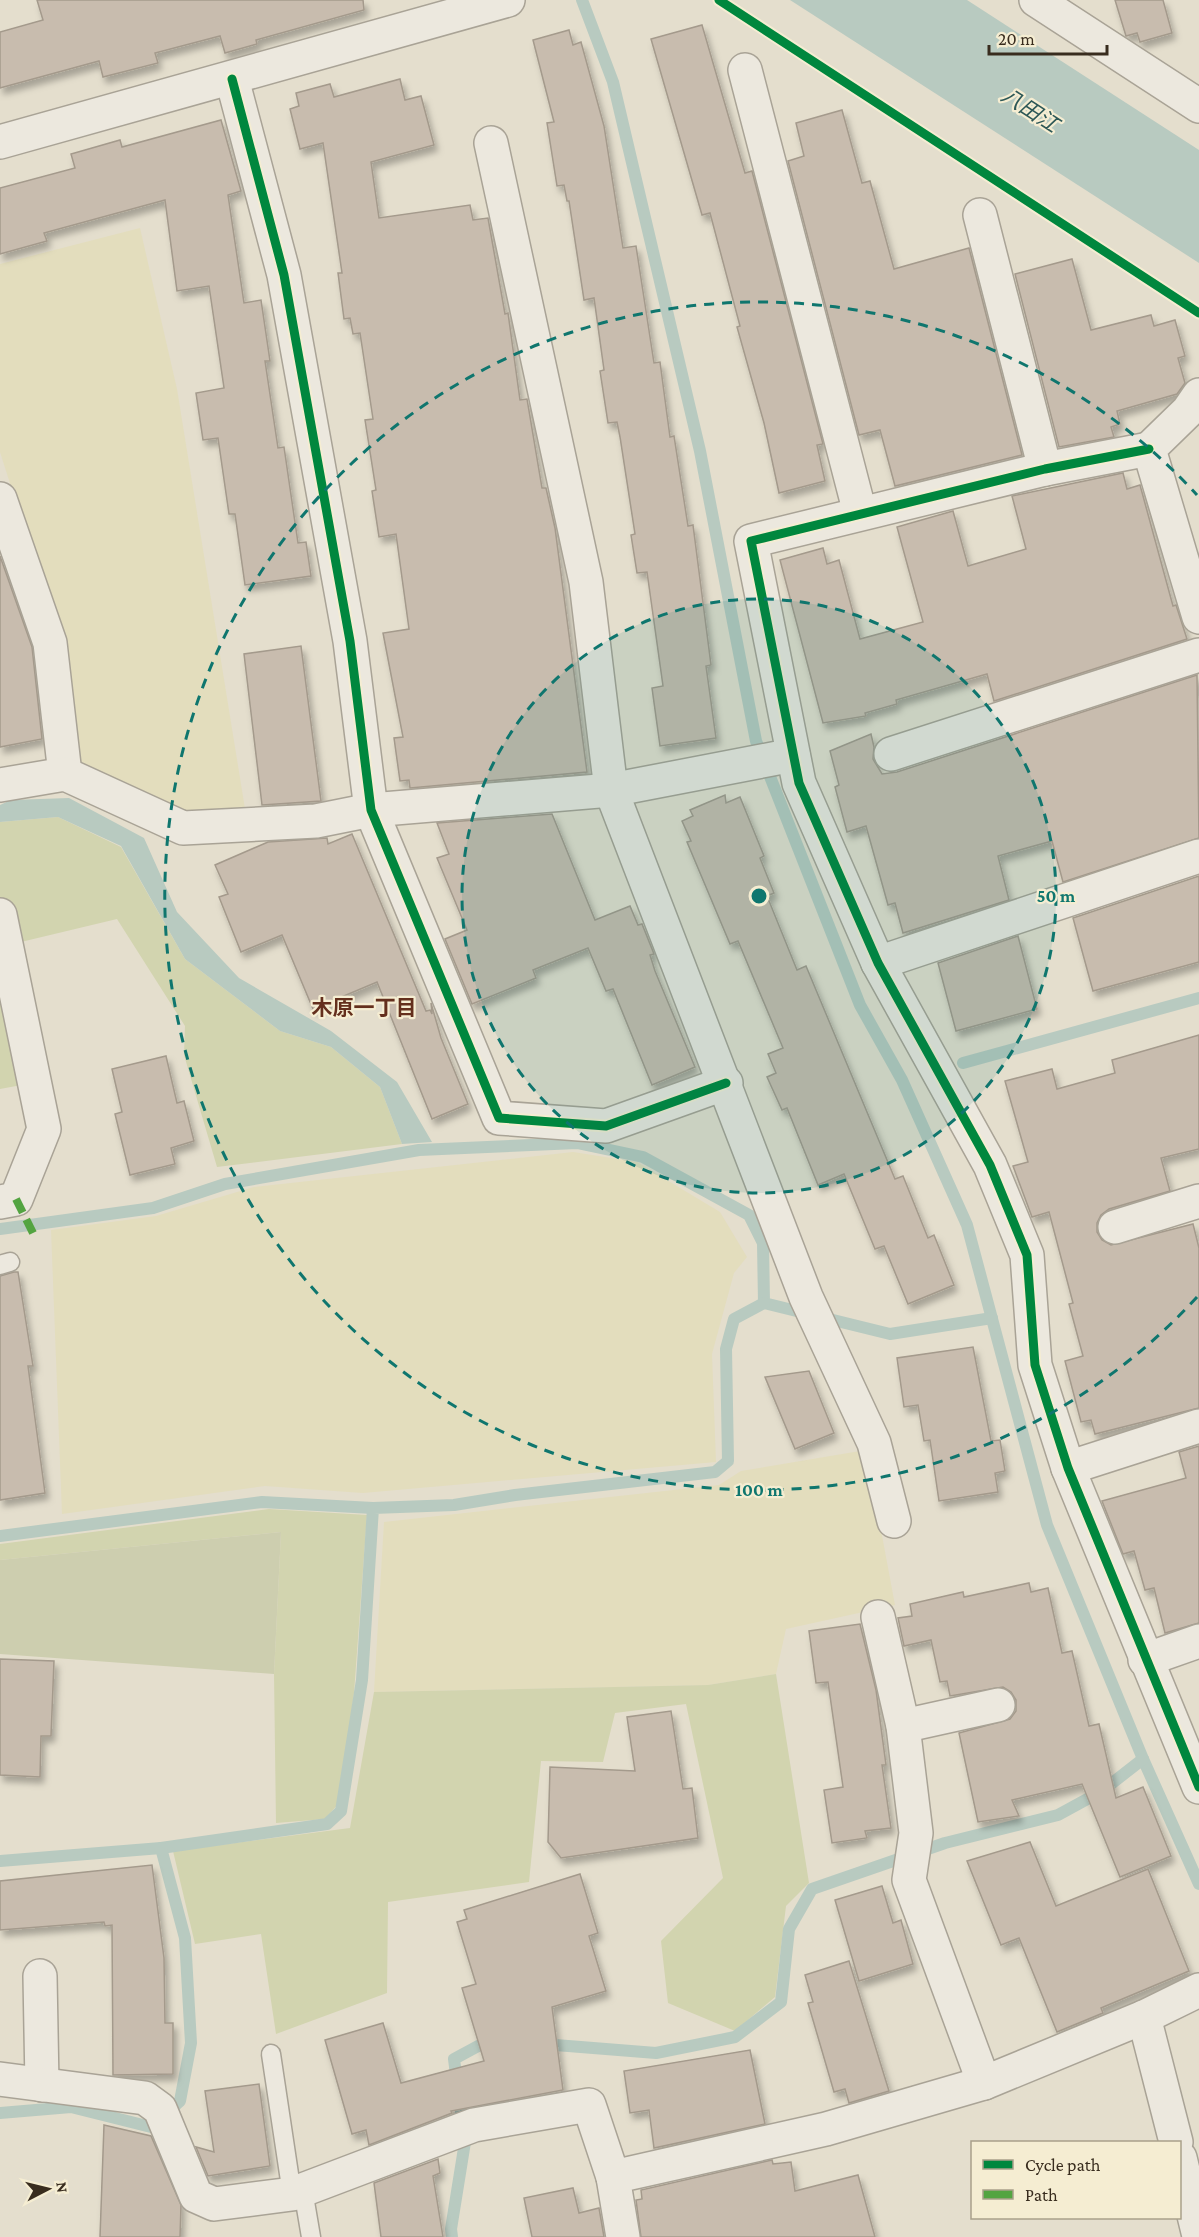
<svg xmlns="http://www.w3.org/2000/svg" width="1199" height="2237" font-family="'Crimson Pro','Noto Sans JP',serif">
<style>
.farmland{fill:#e3ddbd}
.green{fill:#d2d4af}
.cemetery{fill:#cdceaf}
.water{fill:#b8cac0}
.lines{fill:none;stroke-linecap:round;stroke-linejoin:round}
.stream{stroke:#b8cac0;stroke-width:12}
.building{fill:#c8bcae;stroke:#a49a8c;stroke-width:1.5;filter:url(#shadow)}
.lane-casing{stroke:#a9a396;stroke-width:21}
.street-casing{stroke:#a9a396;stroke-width:36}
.lane{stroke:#ece8de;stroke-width:18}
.street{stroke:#ece8de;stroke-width:33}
.quiet{stroke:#53a441;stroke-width:8;stroke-dasharray:15 8;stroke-linecap:butt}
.cycleway-casing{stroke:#f5edd2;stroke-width:13}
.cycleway{stroke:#00873e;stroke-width:9}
.ring{fill:none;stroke:#0f766e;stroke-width:3;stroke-dasharray:10 8}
.labels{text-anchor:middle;stroke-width:4.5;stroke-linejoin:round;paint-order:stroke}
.water-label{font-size:21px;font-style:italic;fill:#2d5857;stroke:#f5edd2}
.neighbourhood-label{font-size:21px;font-weight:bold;fill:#642f1d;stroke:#f5edd2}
.centre{fill:#0f766e;stroke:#f5edd2;stroke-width:3}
.ring-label{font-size:18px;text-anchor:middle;font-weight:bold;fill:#0f766e;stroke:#f5edd2;stroke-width:4.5;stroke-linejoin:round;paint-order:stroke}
</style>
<defs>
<filter id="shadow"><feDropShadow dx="3.5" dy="6" stdDeviation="3" flood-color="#0004"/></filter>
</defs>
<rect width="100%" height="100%" fill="#e4decd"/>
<g class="farmland">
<path d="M 140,228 L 177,389 L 246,815 L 187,821 L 76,764 L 61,643 L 0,452 L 0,264 Z"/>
<path d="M 573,1152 L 637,1162 L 720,1212 L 747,1257 L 734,1273 L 712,1354 L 716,1462 L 363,1493 L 265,1486 L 62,1514 L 51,1230 L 156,1216 L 254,1187 Z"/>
<path d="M 866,1450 L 895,1605 L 786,1629 L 776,1674 L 708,1685 L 374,1692 L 384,1522 L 719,1485 L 741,1471 Z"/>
</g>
<g class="green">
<path d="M 58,817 L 121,847 L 185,959 L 280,1031 L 331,1047 L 380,1087 L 402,1144 L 217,1167 L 184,1055 L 185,1026 L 117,919 L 0,947 L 27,1084 L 0,1089 L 0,822 Z"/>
<path d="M 269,1509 L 367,1515 L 354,1693 L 340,1802 L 325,1819 L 276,1823 L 274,1674 L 281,1532 L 0,1560 L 0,1544 Z"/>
<path d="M 776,1674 L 809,1883 L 786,1906 L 775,1997 L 735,2031 L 668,2003 L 661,1941 L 723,1878 L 686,1704 L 615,1713 L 603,1762 L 541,1761 L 529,1882 L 388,1902 L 387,1993 L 276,2034 L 261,1934 L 195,1944 L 173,1851 L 350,1828 L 374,1692 L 708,1685 Z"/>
</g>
<path class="cemetery" d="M 281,1532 L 274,1674 L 0,1654 L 0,1560 Z"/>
<g class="water">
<path d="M 790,0 L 967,0 L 1199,150 L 1199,263 Z"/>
<path d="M 69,798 L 144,838 L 177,912 L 239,978 L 331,1031 L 397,1082 L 432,1142 L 402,1144 L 380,1087 L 331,1047 L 280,1031 L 185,959 L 121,846 L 58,817 L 0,822 L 0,805 L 11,800 Z"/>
</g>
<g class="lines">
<g class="stream">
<path d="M 582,0 L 613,82 L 700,451 L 756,741 L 860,1005 L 902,1080 L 967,1225 L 1047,1525 L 1143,1759 L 1199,1884"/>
<path d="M 963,1063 L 1199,998"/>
<path d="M 0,1229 L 153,1208 L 225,1184 L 419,1150 L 577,1143 L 643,1157 L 749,1215 L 763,1243 L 764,1303 L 890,1334 L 992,1318"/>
<path d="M 0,1536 L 262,1502 L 373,1508"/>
<path d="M 161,1848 L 327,1824 L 341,1811 L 362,1680 L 373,1508 L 454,1505 L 515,1495 L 715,1472 L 728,1461 L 726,1349 L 734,1319 L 764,1303"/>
<path d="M 0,1861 L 161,1848 L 185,1938 L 191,2043 L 180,2101 L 151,2127 L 71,2107 L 0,2113"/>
<path d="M 543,2044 L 656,2053 L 735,2037 L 781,2002 L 789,1929 L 812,1889 L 945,1843 L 1058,1815 L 1102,1791 L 1143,1759"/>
<path d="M 461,2113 L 454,2059 L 493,2038"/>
<path d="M 452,2237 L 451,2229 L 465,2142"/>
</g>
</g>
<g class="building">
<path d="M 37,0 L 363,0 L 364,10 L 256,40 L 257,44 L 225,53 L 220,36 L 155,53 L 158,63 L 103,77 L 99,61 L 0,88 L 0,32 L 43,20 Z"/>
<path d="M 1115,0 L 1163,0 L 1172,33 L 1140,42 L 1137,33 L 1126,36 Z"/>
<path d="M 702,25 L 745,173 L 752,171 L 823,444 L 817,445 L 825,481 L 779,493 L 764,423 L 737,327 L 740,326 L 710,213 L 702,215 L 651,39 Z"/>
<path d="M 569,30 L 573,45 L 581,42 L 604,126 L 623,248 L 636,246 L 654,363 L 660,362 L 670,437 L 674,436 L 688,526 L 693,525 L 711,665 L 706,666 L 716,738 L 660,746 L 652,688 L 663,686 L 647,572 L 637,573 L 631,535 L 635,534 L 620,437 L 617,422 L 608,423 L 600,371 L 604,370 L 594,298 L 584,300 L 569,201 L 567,201 L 564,185 L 557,186 L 547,123 L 554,122 L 533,40 Z"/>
<path d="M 400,79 L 405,100 L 421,96 L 434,145 L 371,162 L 379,218 L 470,205 L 473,220 L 488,218 L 505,314 L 508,313 L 520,400 L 527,399 L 542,488 L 546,488 L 555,528 L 587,772 L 410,788 L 409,780 L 400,781 L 394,738 L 403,737 L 383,633 L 409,629 L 396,534 L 379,537 L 372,491 L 376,490 L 365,420 L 373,419 L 360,333 L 353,334 L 350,318 L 344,319 L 338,273 L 342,273 L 323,143 L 300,149 L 290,109 L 299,106 L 296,93 L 330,84 L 334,97 Z"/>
<path d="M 842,110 L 862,183 L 870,181 L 894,269 L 969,248 L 1022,455 L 895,486 L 880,430 L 859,435 L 788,161 L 804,156 L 796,123 Z"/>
<path d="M 221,120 L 241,191 L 228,195 L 244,303 L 261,300 L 270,361 L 265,361 L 278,448 L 284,447 L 298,543 L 306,542 L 311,576 L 245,585 L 235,514 L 229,514 L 218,438 L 203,440 L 196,393 L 224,388 L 209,286 L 177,291 L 165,200 L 44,233 L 47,241 L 0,254 L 0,188 L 75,168 L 71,154 L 120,140 L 122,147 Z"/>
<path d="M 1072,259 L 1091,330 L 1151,315 L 1154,326 L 1175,320 L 1185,356 L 1178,358 L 1185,383 L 1177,394 L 1117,411 L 1120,424 L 1111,427 L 1114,437 L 1059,447 L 1015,274 Z"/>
<path d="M 1123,473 L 1127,489 L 1140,485 L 1173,606 L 1176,605 L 1187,639 L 994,701 L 987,674 L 896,700 L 897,704 L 865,713 L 866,716 L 823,723 L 780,560 L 823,548 L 827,564 L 839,560 L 860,639 L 923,622 L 897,527 L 953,511 L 968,566 L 1026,549 L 1012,496 Z"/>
<path d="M 0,556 L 32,647 L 42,739 L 0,747 Z"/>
<path d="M 301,646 L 321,801 L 262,805 L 244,654 Z"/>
<path d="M 1197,675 L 1199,838 L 1063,882 L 1052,841 L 998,856 L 1009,900 L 903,933 L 895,903 L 888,905 L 866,826 L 847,832 L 835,787 L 839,785 L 830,751 L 871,734 L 874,747 L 873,759 L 882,774 L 897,772 Z"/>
<path d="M 725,795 L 726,803 L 740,797 L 764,856 L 760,858 L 774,893 L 767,896 L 797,970 L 806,966 L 895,1179 L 903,1176 L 928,1238 L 934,1235 L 954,1285 L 908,1304 L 884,1246 L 875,1249 L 844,1174 L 818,1185 L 787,1108 L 782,1110 L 767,1077 L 776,1073 L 768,1054 L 783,1048 L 738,941 L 730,944 L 687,842 L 691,841 L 682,821 L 693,816 L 690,810 Z"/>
<path d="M 552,814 L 595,920 L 630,906 L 638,925 L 642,924 L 654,954 L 650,955 L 655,971 L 695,1067 L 652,1085 L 613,989 L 606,991 L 588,948 L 533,970 L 536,978 L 472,1004 L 445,939 L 467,930 L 437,858 L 449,854 L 437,823 Z"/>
<path d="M 352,834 L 426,1011 L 430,1010 L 432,1014 L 431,1003 L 441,1038 L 468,1104 L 432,1119 L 377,982 L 313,1009 L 282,935 L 241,952 L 219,897 L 228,894 L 215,865 L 268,842 L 327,838 L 328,844 Z"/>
<path d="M 1199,876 L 1199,962 L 1093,991 L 1073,918 Z"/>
<path d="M 1018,936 L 1037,1009 L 956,1031 L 938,963 Z"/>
<path d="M 1199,1035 L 1199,1149 L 1161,1158 L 1170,1191 L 1109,1209 L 1101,1215 L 1097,1223 L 1097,1232 L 1102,1240 L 1111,1245 L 1193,1224 L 1199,1248 L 1199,1408 L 1095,1434 L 1091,1420 L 1081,1422 L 1065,1361 L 1083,1356 L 1069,1304 L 1073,1303 L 1049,1212 L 1032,1217 L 1013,1166 L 1028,1162 L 1005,1081 L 1052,1069 L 1057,1089 L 1115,1073 L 1112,1060 Z"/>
<path d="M 166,1056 L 177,1103 L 184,1101 L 194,1141 L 171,1148 L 175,1164 L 130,1175 L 115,1114 L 122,1112 L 112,1069 Z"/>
<path d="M 14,1272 L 18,1272 L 33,1366 L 28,1366 L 45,1493 L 0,1500 L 0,1276 Z"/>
<path d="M 973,1347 L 991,1441 L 1000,1440 L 1005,1471 L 995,1473 L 998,1492 L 939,1501 L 930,1440 L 924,1441 L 918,1405 L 904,1407 L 897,1358 Z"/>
<path d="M 809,1371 L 834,1433 L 795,1449 L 765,1377 Z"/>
<path d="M 1199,1446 L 1199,1623 L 1165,1633 L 1154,1588 L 1145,1590 L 1134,1551 L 1123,1554 L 1102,1501 L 1186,1478 L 1179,1452 Z"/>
<path d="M 1029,1583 L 1031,1592 L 1048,1588 L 1062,1653 L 1072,1651 L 1089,1726 L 1099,1724 L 1116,1798 L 1143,1787 L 1171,1856 L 1120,1877 L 1082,1784 L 1012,1800 L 1019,1816 L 978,1822 L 959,1733 L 1010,1719 L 1016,1711 L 1016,1700 L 1011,1692 L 1003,1687 L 950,1696 L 947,1681 L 940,1682 L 931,1640 L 904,1646 L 898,1618 L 912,1616 L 910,1604 L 963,1592 L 964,1597 Z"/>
<path d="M 860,1624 L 876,1690 L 886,1765 L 882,1765 L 891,1828 L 865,1831 L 867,1838 L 832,1843 L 824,1790 L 843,1787 L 828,1682 L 816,1683 L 809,1631 Z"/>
<path d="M 0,1659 L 54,1661 L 51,1736 L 41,1736 L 40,1777 L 0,1775 Z"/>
<path d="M 671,1711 L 683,1789 L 692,1788 L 698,1838 L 561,1858 L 548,1842 L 550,1767 L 635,1771 L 627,1717 Z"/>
<path d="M 1030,1842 L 1056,1906 L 1148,1869 L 1189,1971 L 1101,2008 L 1103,2013 L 1057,2032 L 1019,1938 L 1001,1945 L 967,1861 Z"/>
<path d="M 152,1865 L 164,1958 L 165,2023 L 173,2023 L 173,2074 L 113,2075 L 112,1925 L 105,1926 L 104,1922 L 0,1930 L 0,1881 Z"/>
<path d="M 580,1874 L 598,1933 L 589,1936 L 606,1991 L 552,2007 L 563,2090 L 451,2111 L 452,2113 L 369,2145 L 366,2130 L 352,2134 L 325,2040 L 383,2023 L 401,2083 L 484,2061 L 462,1988 L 476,1984 L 457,1922 L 467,1919 L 464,1910 Z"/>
<path d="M 882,1886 L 893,1923 L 901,1920 L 913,1964 L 859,1981 L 835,1900 Z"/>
<path d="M 849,1961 L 889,2091 L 849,2103 L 845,2089 L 834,2092 L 808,2003 L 813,2002 L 805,1975 Z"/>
<path d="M 750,2050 L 765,2124 L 654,2148 L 649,2110 L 630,2113 L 624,2071 Z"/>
<path d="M 259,2084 L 270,2166 L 208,2176 L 196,2147 L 214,2152 L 205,2091 Z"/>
<path d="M 104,2125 L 151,2136 L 181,2205 L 180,2237 L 100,2237 Z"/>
<path d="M 438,2159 L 440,2173 L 433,2176 L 443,2237 L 381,2237 L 374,2183 Z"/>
<path d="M 772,2160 L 773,2164 L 791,2162 L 795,2191 L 858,2175 L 875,2237 L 641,2237 L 636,2200 L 642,2199 L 641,2190 Z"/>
<path d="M 573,2188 L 579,2213 L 599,2208 L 604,2237 L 532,2237 L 524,2198 Z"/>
</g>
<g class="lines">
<g class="lane-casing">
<g id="lane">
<path d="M 0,1265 L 10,1262"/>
<path d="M 271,2054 L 292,2194"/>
<path d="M 303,2190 L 311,2237"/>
</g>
</g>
<g class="street-casing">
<g id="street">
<path d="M 1036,0 L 1199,106"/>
<path d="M 745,70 L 860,513"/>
<path d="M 232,79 L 284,275 L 350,641 L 371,810 L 499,1118 L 606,1126 L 726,1083"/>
<path d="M 0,142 L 508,0"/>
<path d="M 491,143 L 586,582 L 611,790 L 806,1297 L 874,1443 L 894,1521"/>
<path d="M 980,215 L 1045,469"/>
<path d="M 1199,395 L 1188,411 L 1149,449 L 1199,617"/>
<path d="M 1149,449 L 1045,469 L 751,541 L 799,783 L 878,963 L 990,1165 L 1027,1255 L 1035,1365 L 1068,1468 L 1199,1787"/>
<path d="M 0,499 L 50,643 L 65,774"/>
<path d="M 891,754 L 1199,655"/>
<path d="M 0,785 L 65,774 L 183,828 L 316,821 L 371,810 L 611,790 L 793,755"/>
<path d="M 0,915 L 44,1129 L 16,1199 L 0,1202"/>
<path d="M 878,963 L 1199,856"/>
<path d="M 1115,1227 L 1199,1201"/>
<path d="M 1068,1468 L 1199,1426"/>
<path d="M 878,1617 L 903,1726 L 916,1833 L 909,1880 L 984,2083"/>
<path d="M 1145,1660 L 1199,1641"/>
<path d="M 903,1726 L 998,1705"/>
<path d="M 40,1976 L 42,2085"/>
<path d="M 1144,2017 L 1176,2142"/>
<path d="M 0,2079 L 145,2098 L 160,2109 L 196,2196 L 214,2204 L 292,2194 L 474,2125 L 589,2105 L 613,2177"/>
<path d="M 1180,2158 L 1199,2236"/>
<path d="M 623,2237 L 613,2177 L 826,2129 L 984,2083 L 1144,2017 L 1199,1990"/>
</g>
</g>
<use href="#lane" class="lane"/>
<use href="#street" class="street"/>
<path class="quiet" d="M 16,1199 L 36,1239"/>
<g class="cycleway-casing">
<g id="cycleway">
<path d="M 719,0 L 1199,313"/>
<path d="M 232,79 L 284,275 L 350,641 L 371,810 L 499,1118 L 606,1126 L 726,1083"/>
<path d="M 1149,449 L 1045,469 L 751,541 L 799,783 L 878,963 L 990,1165 L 1027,1255 L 1035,1365 L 1068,1468 L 1199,1787"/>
</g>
</g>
<use href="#cycleway" class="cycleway"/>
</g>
<circle cx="759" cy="896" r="297" fill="#0f766e" fill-opacity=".12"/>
<g class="ring">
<circle cx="759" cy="896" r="297"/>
<path d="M1197 1297A594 594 0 1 1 1197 495"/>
</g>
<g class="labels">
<g class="water-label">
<text transform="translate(1030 110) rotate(33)" y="7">八田江</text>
</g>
<g class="neighbourhood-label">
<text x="364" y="1015">木原一丁目</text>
</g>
</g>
<circle cx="759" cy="896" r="9" class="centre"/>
<g class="ring-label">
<text x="1056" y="902">50 m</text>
<text x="759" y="1496">100 m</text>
</g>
<rect x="971" y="2141" width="210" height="78" fill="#f5edd2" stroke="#a9a08a" stroke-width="1.5"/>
<rect x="983" y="2160" width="30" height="9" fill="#00873e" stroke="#a9a08a" stroke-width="1.5"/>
<text x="1025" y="2171" font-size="18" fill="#382c1e">Cycle path</text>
<rect x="983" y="2190" width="30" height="9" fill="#53a441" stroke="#a9a08a" stroke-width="1.5"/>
<text x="1025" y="2201" font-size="18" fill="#382c1e">Path</text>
<g transform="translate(48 2189) rotate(83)" stroke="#f5edd2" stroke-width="4.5" paint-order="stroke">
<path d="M0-4.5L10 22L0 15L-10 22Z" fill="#382c1e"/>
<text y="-9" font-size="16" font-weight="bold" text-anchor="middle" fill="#382c1e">N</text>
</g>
<path d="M989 45v9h118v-9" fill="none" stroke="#382c1e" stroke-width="3"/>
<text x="998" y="45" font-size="18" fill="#382c1e" stroke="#f5edd2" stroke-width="4.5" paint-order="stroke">20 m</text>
</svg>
